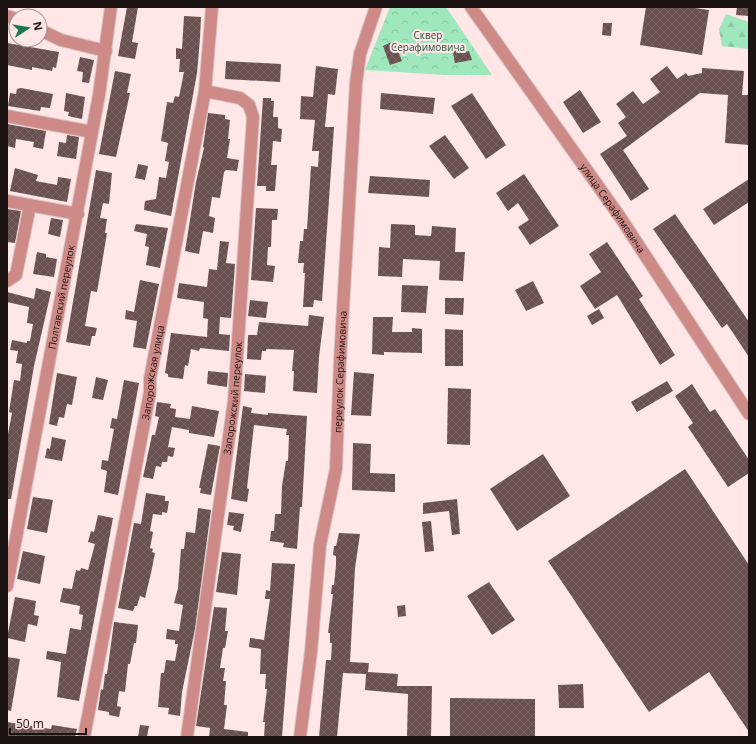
<svg xmlns="http://www.w3.org/2000/svg" width="756" height="744" font-family="'Open Sans',sans-serif">
<style>
.forest{fill:url(#forest-firs)}
.park{fill:url(#park-crowns)}
.building{fill:url(#building-cross-hatch)}
.lines{fill:none;stroke-linecap:round;stroke-linejoin:round}
.minor-casing{stroke:#dac5c4;stroke-width:14}
.minor{stroke:#ce8a87;stroke-width:12}
.labels{text-anchor:middle;stroke-width:4;stroke-linejoin:round;paint-order:stroke}
.park-label{font-size:10px;fill:#255039;stroke:#fee7e6}
.street-label{font-size:10px;fill:#1b1212;stroke:#fee7e6}
</style>
<defs>
<pattern id="forest-firs" width="22" height="20" patternUnits="userSpaceOnUse"><rect width="22" height="20" fill="#9fe7bd"/><path d="M5 1l3.5 6h-7zM16 11l3.5 6h-7z" fill="#88c5a1"/></pattern>
<pattern id="park-crowns" width="20" height="18" patternUnits="userSpaceOnUse"><rect width="20" height="18" fill="#9fe7bd"/><path d="M2 6a3 3 0 1 1 6 0M12 15a3 3 0 1 1 6 0" fill="none" stroke="#88c5a1"/></pattern>
<pattern id="building-cross-hatch" width="8" height="8" patternUnits="userSpaceOnUse"><rect width="8" height="8" fill="#67504f"/><path d="M0 0l8 8M0 8l8-8" fill="none" stroke="#786564"/></pattern>
</defs>
<rect width="100%" height="100%" fill="#fee7e6"/>
<path class="forest" d="M 726,14 L 749,22 L 749,49 L 722,46 L 719,29 Z"/>
<path class="park" d="M 390,7 L 446,7 L 492,75 L 445,75 L 365,70 Z"/>
<g class="building">
<path d="M 127,7 L 138,7 L 132,42 L 138,43 L 135,59 L 118,56 Z"/>
<path d="M 646,7 L 688,7 L 709,10 L 702,55 L 640,45 Z"/>
<path d="M 737,7 L 749,7 L 749,16 L 736,15 Z"/>
<path d="M 184,16 L 201,17 L 200,38 L 197,73 L 171,216 L 144,210 L 145,201 L 156,199 L 159,177 L 166,178 L 169,162 L 165,161 L 168,143 L 161,141 L 167,102 L 173,103 L 175,96 L 179,97 L 184,72 L 179,72 L 180,59 L 176,59 L 176,48 L 182,49 Z"/>
<path d="M 603,23 L 612,23 L 611,36 L 602,35 Z"/>
<path d="M 394,41 L 402,61 L 390,65 L 383,46 Z"/>
<path d="M 7,43 L 59,52 L 56,68 L 53,67 L 52,71 L 32,67 L 32,70 L 7,65 Z"/>
<path d="M 460,46 L 463,52 L 469,51 L 472,60 L 455,63 L 452,48 Z"/>
<path d="M 80,57 L 94,60 L 89,83 L 82,82 L 83,72 L 77,71 Z"/>
<path d="M 226,61 L 281,64 L 280,82 L 225,79 Z"/>
<path d="M 316,66 L 338,69 L 335,95 L 328,94 L 325,127 L 334,127 L 322,301 L 314,300 L 313,307 L 303,307 L 305,273 L 303,273 L 304,263 L 298,263 L 300,241 L 303,241 L 304,229 L 307,229 L 311,166 L 318,167 L 319,151 L 312,151 L 315,120 L 300,119 L 301,96 L 313,97 Z"/>
<path d="M 667,66 L 677,79 L 686,73 L 688,76 L 702,73 L 702,68 L 744,71 L 742,95 L 749,95 L 749,145 L 725,143 L 728,95 L 700,93 L 623,150 L 649,189 L 631,201 L 600,154 L 627,136 L 618,123 L 626,117 L 616,104 L 633,91 L 643,104 L 660,92 L 650,79 Z"/>
<path d="M 115,71 L 131,74 L 127,93 L 130,93 L 116,157 L 99,154 Z"/>
<path d="M 21,88 L 53,94 L 50,108 L 41,107 L 40,111 L 8,106 L 10,93 L 16,94 L 17,89 Z"/>
<path d="M 580,90 L 601,122 L 583,133 L 563,102 Z"/>
<path d="M 66,93 L 85,97 L 82,119 L 68,116 L 69,112 L 64,111 Z"/>
<path d="M 381,93 L 435,98 L 433,114 L 380,109 Z"/>
<path d="M 472,93 L 506,145 L 486,159 L 451,106 Z"/>
<path d="M 263,98 L 271,98 L 271,101 L 274,101 L 273,117 L 278,117 L 278,128 L 282,129 L 281,142 L 273,141 L 271,165 L 277,165 L 275,191 L 266,191 L 266,186 L 257,186 Z"/>
<path d="M 208,113 L 225,115 L 225,119 L 230,120 L 228,139 L 230,139 L 227,158 L 239,160 L 237,171 L 226,170 L 224,172 L 220,198 L 212,197 L 209,216 L 215,218 L 213,233 L 203,231 L 199,254 L 185,251 L 196,182 L 204,148 L 203,147 Z"/>
<path d="M 7,124 L 46,131 L 43,149 L 33,147 L 34,142 L 16,139 L 15,148 L 7,146 Z"/>
<path d="M 67,135 L 79,137 L 76,159 L 57,156 L 59,142 L 66,143 Z"/>
<path d="M 445,135 L 469,168 L 454,179 L 429,146 Z"/>
<path d="M 138,164 L 148,166 L 145,180 L 135,178 Z"/>
<path d="M 15,168 L 38,175 L 36,181 L 57,185 L 58,177 L 71,179 L 67,202 L 10,191 Z"/>
<path d="M 96,170 L 112,173 L 109,204 L 103,203 L 100,218 L 107,219 L 105,233 L 107,233 L 100,275 L 97,292 L 91,291 L 85,326 L 97,328 L 95,336 L 92,336 L 90,346 L 66,342 Z"/>
<path d="M 524,174 L 559,226 L 530,245 L 518,227 L 529,220 L 518,203 L 508,211 L 496,193 Z"/>
<path d="M 370,176 L 430,180 L 429,197 L 368,193 Z"/>
<path d="M 749,179 L 749,202 L 714,225 L 703,209 Z"/>
<path d="M 256,208 L 278,209 L 277,220 L 272,220 L 271,247 L 268,247 L 267,265 L 275,266 L 273,282 L 251,280 Z"/>
<path d="M 7,209 L 21,211 L 15,243 L 7,242 Z"/>
<path d="M 675,214 L 749,322 L 749,357 L 727,324 L 722,328 L 653,229 Z"/>
<path d="M 51,218 L 63,220 L 60,237 L 48,234 Z"/>
<path d="M 136,224 L 168,228 L 160,268 L 146,265 L 149,247 L 145,246 L 147,234 L 134,231 Z"/>
<path d="M 391,224 L 415,225 L 415,235 L 431,236 L 432,226 L 456,228 L 455,252 L 465,252 L 463,281 L 439,280 L 440,261 L 403,259 L 402,277 L 378,276 L 379,247 L 390,248 Z"/>
<path d="M 220,241 L 229,242 L 226,263 L 235,264 L 231,318 L 220,317 L 219,334 L 230,335 L 229,351 L 200,348 L 199,351 L 191,349 L 188,366 L 185,365 L 183,379 L 168,377 L 168,374 L 165,373 L 171,333 L 207,337 L 208,319 L 203,318 L 204,302 L 177,298 L 179,283 L 207,287 L 209,269 L 217,270 Z"/>
<path d="M 607,242 L 643,296 L 639,299 L 675,355 L 660,365 L 617,295 L 595,309 L 580,286 L 601,272 L 589,254 Z"/>
<path d="M 37,252 L 46,254 L 46,257 L 57,259 L 54,277 L 33,274 Z"/>
<path d="M 140,280 L 159,284 L 146,349 L 133,347 L 137,321 L 125,319 L 126,310 L 134,312 Z"/>
<path d="M 533,281 L 544,303 L 526,311 L 515,290 Z"/>
<path d="M 402,285 L 428,286 L 426,313 L 401,312 Z"/>
<path d="M 36,288 L 51,292 L 34,366 L 11,499 L 7,499 L 7,439 L 12,413 L 9,412 L 14,380 L 20,381 L 22,364 L 16,363 L 18,351 L 10,350 L 12,340 L 27,343 L 27,341 L 30,341 L 33,324 L 27,323 L 29,307 L 7,302 L 7,292 L 34,299 Z"/>
<path d="M 445,298 L 464,298 L 463,315 L 445,314 Z"/>
<path d="M 250,300 L 268,302 L 266,318 L 248,316 Z"/>
<path d="M 599,309 L 604,318 L 592,325 L 587,316 Z"/>
<path d="M 309,315 L 324,317 L 319,357 L 317,393 L 293,391 L 294,371 L 292,371 L 294,350 L 266,349 L 266,351 L 262,351 L 261,360 L 247,359 L 248,335 L 257,335 L 259,322 L 308,326 Z"/>
<path d="M 373,317 L 393,317 L 392,332 L 412,332 L 412,328 L 422,329 L 422,353 L 384,352 L 384,355 L 372,354 Z"/>
<path d="M 445,329 L 463,330 L 463,366 L 445,366 Z"/>
<path d="M 208,371 L 228,373 L 227,387 L 207,384 Z"/>
<path d="M 354,372 L 374,374 L 371,416 L 351,415 Z"/>
<path d="M 57,373 L 77,377 L 72,405 L 67,404 L 64,418 L 59,417 L 57,426 L 49,424 Z"/>
<path d="M 245,374 L 266,376 L 265,393 L 244,391 Z"/>
<path d="M 96,377 L 108,380 L 103,400 L 92,398 Z"/>
<path d="M 124,380 L 139,383 L 118,495 L 104,492 L 107,471 L 101,469 L 102,460 L 108,461 L 114,429 L 110,428 L 112,418 L 117,419 Z"/>
<path d="M 667,381 L 673,391 L 637,412 L 631,402 Z"/>
<path d="M 692,384 L 710,412 L 715,409 L 749,460 L 749,473 L 728,487 L 688,427 L 693,423 L 675,396 Z"/>
<path d="M 448,388 L 471,389 L 470,445 L 447,444 Z"/>
<path d="M 157,402 L 171,404 L 170,408 L 176,409 L 175,417 L 190,419 L 192,406 L 219,411 L 214,437 L 189,433 L 189,430 L 172,427 L 168,447 L 175,448 L 173,457 L 168,456 L 167,462 L 162,462 L 161,467 L 156,466 L 153,479 L 143,477 L 152,435 L 155,435 L 159,417 L 155,416 Z"/>
<path d="M 243,406 L 252,408 L 251,413 L 268,415 L 268,413 L 307,416 L 302,507 L 300,507 L 297,549 L 283,547 L 284,543 L 270,541 L 271,531 L 274,531 L 275,514 L 281,514 L 282,486 L 286,461 L 288,461 L 289,435 L 286,435 L 287,429 L 254,425 L 247,488 L 249,489 L 247,502 L 231,499 Z"/>
<path d="M 52,437 L 66,440 L 62,461 L 45,458 L 47,448 L 50,449 Z"/>
<path d="M 353,443 L 371,444 L 370,473 L 395,474 L 395,492 L 352,490 Z"/>
<path d="M 208,444 L 220,446 L 211,495 L 200,493 L 201,488 L 199,488 Z"/>
<path d="M 543,454 L 570,496 L 517,531 L 490,489 Z"/>
<path d="M 685,469 L 749,565 L 749,732 L 709,672 L 649,712 L 548,561 Z"/>
<path d="M 146,493 L 165,496 L 165,501 L 169,501 L 167,513 L 162,512 L 162,515 L 153,514 L 150,531 L 153,532 L 150,548 L 153,549 L 152,552 L 155,553 L 151,573 L 145,598 L 140,596 L 137,606 L 135,606 L 133,611 L 118,608 L 134,523 L 141,524 Z"/>
<path d="M 33,497 L 53,500 L 47,533 L 27,529 Z"/>
<path d="M 457,499 L 460,534 L 452,535 L 449,511 L 423,514 L 423,503 Z"/>
<path d="M 198,508 L 211,510 L 195,629 L 182,692 L 180,716 L 168,714 L 169,708 L 158,707 L 161,673 L 164,673 L 166,660 L 175,661 L 178,644 L 175,644 L 175,640 L 166,639 L 167,629 L 179,631 L 183,605 L 174,603 L 178,588 L 181,549 L 184,549 L 186,532 L 195,533 Z"/>
<path d="M 229,512 L 244,514 L 241,532 L 233,530 L 234,526 L 227,525 Z"/>
<path d="M 98,515 L 113,518 L 79,701 L 57,697 L 61,662 L 46,659 L 47,651 L 66,654 L 70,628 L 81,630 L 83,615 L 79,614 L 80,606 L 60,602 L 63,588 L 72,589 L 76,570 L 80,571 L 81,568 L 88,570 L 95,544 L 88,542 L 91,531 L 94,532 Z"/>
<path d="M 431,521 L 434,551 L 425,552 L 422,522 Z"/>
<path d="M 339,533 L 360,534 L 355,568 L 350,662 L 369,663 L 368,672 L 398,674 L 397,686 L 432,686 L 431,737 L 407,737 L 408,694 L 365,690 L 366,674 L 343,673 L 337,737 L 319,737 L 326,660 L 331,660 L 332,643 L 330,643 L 330,633 L 328,633 L 333,594 L 331,594 L 332,585 L 334,585 L 336,565 L 336,556 L 333,555 L 334,546 L 336,546 Z"/>
<path d="M 23,551 L 45,556 L 40,584 L 17,579 Z"/>
<path d="M 222,552 L 241,554 L 237,595 L 216,592 Z"/>
<path d="M 272,563 L 295,564 L 282,737 L 264,737 L 265,722 L 263,722 L 267,689 L 265,689 L 266,674 L 260,674 L 261,649 L 249,647 L 250,638 L 264,640 L 270,599 L 265,599 L 266,590 L 270,591 Z"/>
<path d="M 489,582 L 515,620 L 492,635 L 467,596 Z"/>
<path d="M 15,597 L 36,601 L 34,615 L 39,616 L 37,626 L 28,624 L 25,642 L 7,638 Z"/>
<path d="M 405,605 L 406,616 L 398,617 L 397,606 Z"/>
<path d="M 214,607 L 227,608 L 225,631 L 228,631 L 225,648 L 223,648 L 220,668 L 225,668 L 223,681 L 226,681 L 224,705 L 227,705 L 224,729 L 248,732 L 248,737 L 209,737 L 210,728 L 196,726 Z"/>
<path d="M 114,622 L 138,625 L 136,643 L 134,643 L 130,664 L 128,664 L 125,692 L 119,691 L 117,706 L 121,707 L 119,717 L 109,715 L 109,712 L 98,710 L 101,689 L 103,690 L 105,674 L 107,674 Z"/>
<path d="M 7,657 L 20,659 L 11,711 L 7,710 Z"/>
<path d="M 583,684 L 584,708 L 559,708 L 558,685 Z"/>
<path d="M 450,698 L 535,699 L 535,737 L 450,737 Z"/>
<path d="M 7,722 L 51,729 L 52,725 L 77,729 L 75,737 L 7,737 Z"/>
<path d="M 140,725 L 149,726 L 147,737 L 138,737 Z"/>
</g>
<g class="lines">
<g class="minor-casing">
<g id="minor">
<path id="s1" d="M 471,7 L 620,217 L 749,414"/>
<path d="M 7,16 L 16,19"/>
<path d="M 40,30 L 61,40 L 106,51"/>
<path d="M 7,116 L 92,132"/>
<path d="M 7,201 L 78,214"/>
<path d="M 7,281 L 16,275 L 30,205"/>
<path id="s2" d="M 7,586 L 99,95 L 111,7"/>
<path id="s3" d="M 84,737 L 150,392 L 150,379 L 205,91 L 212,7"/>
<path id="s4" d="M 187,737 L 234,401 L 253,117 L 249,105 L 240,98 L 205,91"/>
<path id="s5" d="M 300,737 L 311,652 L 320,545 L 336,469 L 340,361 L 356,83 L 360,54 L 376,7"/>
</g>
</g>
<use href="#minor" class="minor"/>
</g>
<g class="labels">
<g class="park-label">
<text x="428" y="39">Сквер<tspan x="428" dy="12">Серафимовича</tspan></text>
</g>
<g class="street-label">
<text dy="4" stroke="none"><textPath href="#s1" startOffset="246">улица Серафимовича</textPath></text>
<text dy="4" stroke="none"><textPath href="#s2" startOffset="294">Полтавский переулок</textPath></text>
<text dy="4" stroke="none"><textPath href="#s5" startOffset="368">переулок Серафимовича</textPath></text>
<text dy="4" stroke="none"><textPath href="#s3" startOffset="371">Запорожская улица</textPath></text>
<text dy="4" stroke="none"><textPath href="#s4" startOffset="342">Запорожский переулок</textPath></text>
</g>
</g>
<rect width="756" height="744" fill="none" stroke="#1b1212" stroke-width="16"/>
<g transform="translate(28 28) rotate(78)"><circle r="19" fill="#fee7e6" stroke="#a39291"/>
<path d="M0-3L7 15L0 10L-7 15Z" fill="#1b784e"/>
<text y="-6" font-size="11" font-weight="bold" text-anchor="middle" fill="#1b1212">N</text>
</g>
<path d="M10 728v6h76v-6" fill="none" stroke="#1b1212" stroke-width="2"/>
<text x="16" y="728" font-size="12" fill="#1b1212" stroke="#fee7e6" stroke-width="3" paint-order="stroke">50 m</text>
</svg>
